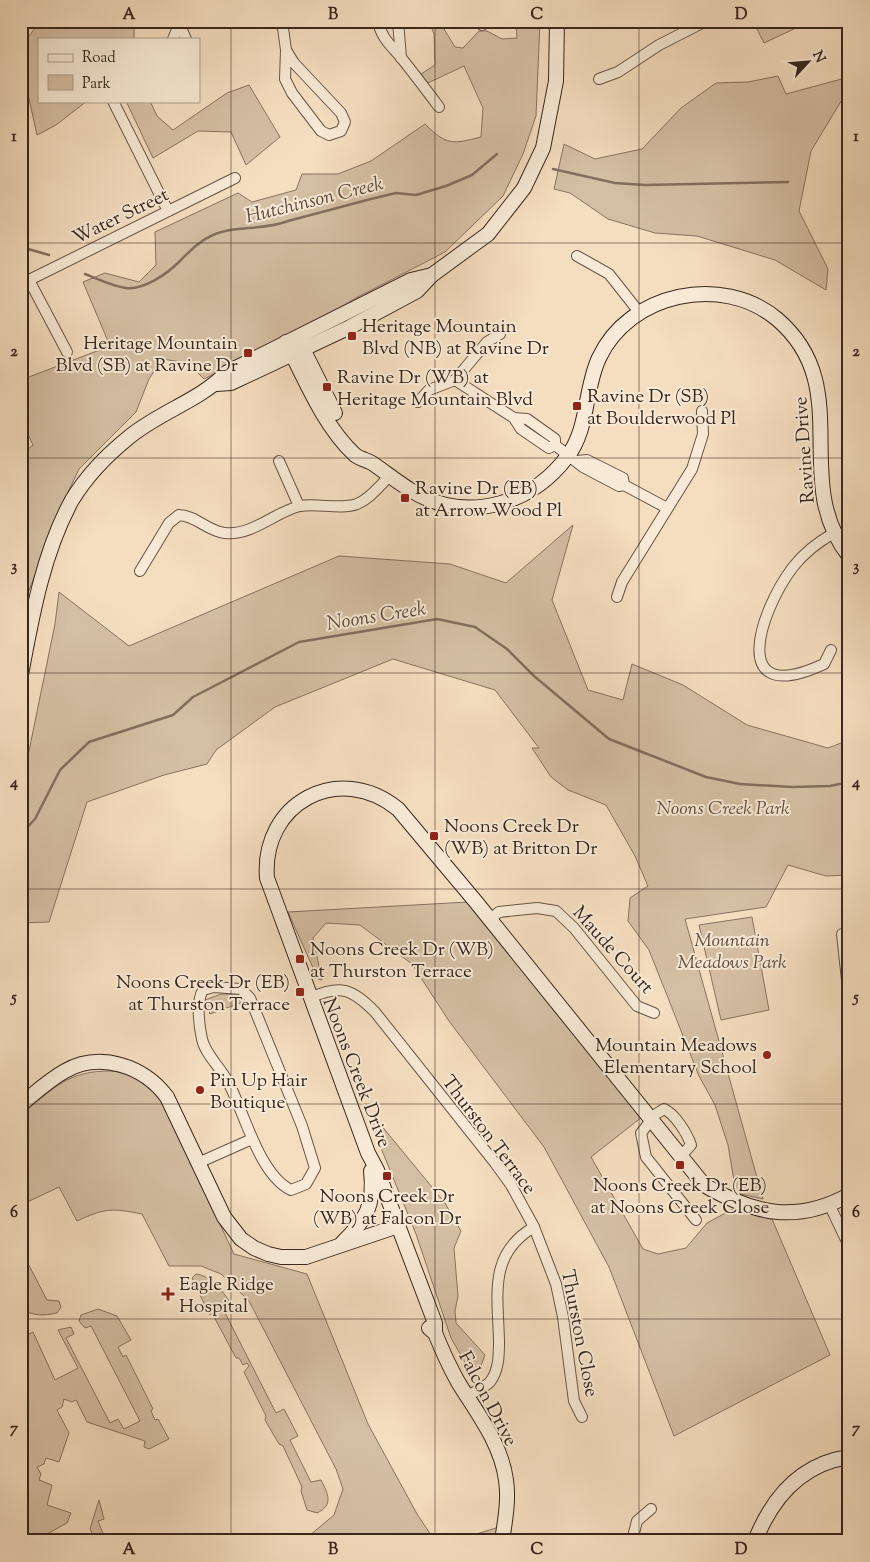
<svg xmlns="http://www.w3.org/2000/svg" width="870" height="1562" font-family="'Sorts Mill Goudy',serif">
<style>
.green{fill:#d5bfa4;stroke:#877261}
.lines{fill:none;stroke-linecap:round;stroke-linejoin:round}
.stream{stroke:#836f5e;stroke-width:2.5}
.street-casing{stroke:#685446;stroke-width:12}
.secondary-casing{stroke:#39261e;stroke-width:16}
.street{stroke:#f8ead6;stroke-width:10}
.secondary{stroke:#f8ead6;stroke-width:14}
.grid{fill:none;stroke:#39261e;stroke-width:1;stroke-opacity:0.55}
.poi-dot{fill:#8f2418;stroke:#f8ead6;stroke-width:2}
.labels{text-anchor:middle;stroke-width:4;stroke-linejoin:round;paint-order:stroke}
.street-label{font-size:19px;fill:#39261e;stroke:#f8ead6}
.poi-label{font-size:19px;fill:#39261e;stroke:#f8ead6;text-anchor:start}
.park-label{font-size:19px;font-style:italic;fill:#604c40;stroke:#f8ead6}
.water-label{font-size:20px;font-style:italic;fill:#5e4a3e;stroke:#f8ead6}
.neatline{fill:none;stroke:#39261e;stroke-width:2}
.grid-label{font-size:16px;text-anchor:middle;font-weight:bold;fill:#39261e}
</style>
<rect width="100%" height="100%" fill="#f5dec0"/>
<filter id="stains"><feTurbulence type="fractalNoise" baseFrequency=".004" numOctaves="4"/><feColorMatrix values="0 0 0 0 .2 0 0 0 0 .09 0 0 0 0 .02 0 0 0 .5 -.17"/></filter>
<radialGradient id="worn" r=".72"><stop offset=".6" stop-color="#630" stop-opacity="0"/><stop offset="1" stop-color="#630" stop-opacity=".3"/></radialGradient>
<g class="green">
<path d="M 40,21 L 134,21 L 134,39 L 39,39 L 39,101 L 87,101 L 56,125 L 37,135 L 27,90 L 21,83 L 21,43 L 24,43 Z"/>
<path d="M 429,21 L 439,21 L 455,47 L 463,48 L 479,31 L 487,31 L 502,39 L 517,38 L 516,21 L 540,21 L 536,116 L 523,154 L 503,196 L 445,252 L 354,299 L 314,324 L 204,379 L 188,363 L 162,359 L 149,379 L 136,412 L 79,469 L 60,509 L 25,601 L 21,624 L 21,455 L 33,445 L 21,420 L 21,380 L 110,346 L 83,282 L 105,273 L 139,282 L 156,265 L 155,232 L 238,193 L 252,202 L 296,190 L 302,174 L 338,174 L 371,161 L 425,124 C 447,146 453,144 481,137 L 483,108 L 464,66 L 428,83 L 421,74 L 435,65 L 434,34 Z"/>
<path d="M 753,21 L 811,21 L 764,43 Z"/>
<path d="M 778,76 L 786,94 L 849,77 L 849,88 L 811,151 L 799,211 L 828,269 L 826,290 L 775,260 L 697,236 L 655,233 L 608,219 L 570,193 L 554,189 L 564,144 L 595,159 L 642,149 L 681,108 L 716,83 L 748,82 Z"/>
<path d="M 249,85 L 280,137 L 246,165 L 231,132 L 198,131 L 153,158 L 126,101 L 150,101 L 157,116 L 173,130 L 227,93 Z"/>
<path d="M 573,525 L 552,600 L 588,690 L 623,700 L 632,664 L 683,685 L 747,725 L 828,748 L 849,740 L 849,875 L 826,876 L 788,865 L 766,907 L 685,919 L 763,1199 L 736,1193 L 728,1145 L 715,1105 L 699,1076 L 649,950 L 628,921 L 630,898 L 648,886 L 635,856 L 606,805 L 568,790 L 551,777 L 532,748 L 539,748 L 495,690 L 393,659 L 275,707 L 216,750 L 207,764 L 164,775 L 87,802 L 49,922 L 21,923 L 21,790 L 55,624 L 59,592 L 129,646 L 339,556 L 450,564 L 506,583 Z"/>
<path d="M 468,902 L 642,1117 L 591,1157 L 643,1249 L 658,1254 L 686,1248 L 707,1223 L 733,1209 L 772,1219 L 830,1355 L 674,1436 L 609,1267 L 544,1147 L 449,1021 L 412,964 L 360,925 L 326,923 L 313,938 L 322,980 L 318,979 L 288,912 Z"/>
<path d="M 752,917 L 769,1010 L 721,1020 L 699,925 Z"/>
<path d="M 221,994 L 236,994 L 243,1002 L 210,1014 L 205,1000 Z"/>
<path d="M 113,1071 C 137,1075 153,1088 165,1108 L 234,1254 L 307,1274 L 368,1424 L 417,1514 L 435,1541 L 303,1541 L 334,1515 L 343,1489 L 336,1469 L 249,1301 L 221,1274 L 201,1266 L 169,1266 L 142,1214 C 112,1208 105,1208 77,1221 L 59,1187 L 21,1205 L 21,1115 C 54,1088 68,1070 113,1071 Z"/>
<path d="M 376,1119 L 445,1203 L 461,1231 L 454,1248 L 458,1296 L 455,1311 L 456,1323 L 485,1355 L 479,1371 L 471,1373 L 451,1338 L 416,1234 L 370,1121 Z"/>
<path d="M 21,1250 L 47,1300 L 59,1301 L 61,1307 L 57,1313 C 43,1316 34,1316 21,1309 Z"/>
<path d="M 196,1274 C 211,1276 223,1291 231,1304 L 223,1309 L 276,1413 L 284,1409 L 298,1436 L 290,1440 L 311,1482 L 321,1480 C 328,1494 334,1505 317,1513 L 307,1510 L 301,1491 L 302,1487 L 283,1446 L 279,1444 L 265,1420 L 266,1416 L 244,1372 L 249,1366 L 247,1363 L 243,1365 L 239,1358 L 236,1358 L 213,1315 L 209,1314 L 192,1278 Z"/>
<path d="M 98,1309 L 117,1316 L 131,1340 L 118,1347 L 123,1357 L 126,1355 L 153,1409 L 151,1411 L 155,1420 L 158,1419 L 169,1439 L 149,1449 L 144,1447 L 145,1441 L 87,1422 L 76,1400 L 72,1402 L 64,1399 L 62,1407 L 57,1410 L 69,1433 L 59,1462 L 46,1458 L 44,1464 L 37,1467 L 41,1474 L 39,1480 L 52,1485 L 47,1505 L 71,1513 L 67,1523 L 38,1539 L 38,1541 L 21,1541 L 21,1325 L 27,1335 L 33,1332 L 55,1380 L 78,1368 L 58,1330 L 71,1327 L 74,1334 L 66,1338 L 110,1423 L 118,1419 L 124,1429 L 140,1421 L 91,1326 L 85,1328 L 79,1321 L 81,1315 Z"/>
<path d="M 99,1500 L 104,1519 L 98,1521 L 106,1541 L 96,1541 L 90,1529 Z"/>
<path d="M 499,1527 L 495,1541 L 454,1541 Z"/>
</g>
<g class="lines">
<g class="stream">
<path d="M 553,169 L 615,183 L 645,185 L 788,182"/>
<path d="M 21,247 L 49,255"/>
<path d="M 85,274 C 98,279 112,286 126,288 C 144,290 167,274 180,261 C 190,251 199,241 213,235 C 234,225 264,231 288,221 L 371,199 L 396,193 L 416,195 L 446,186 L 472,175 L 497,154"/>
<path d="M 21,834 L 35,819 L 60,770 L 89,742 L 173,715 L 193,697 L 299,642 L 437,619 L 475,627 L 507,649 L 534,676 L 609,739 L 706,777 L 740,784 L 792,787 L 830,786 L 849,782"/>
</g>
<g class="street-casing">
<g id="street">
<path d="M 178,21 L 186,39"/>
<path d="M 282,21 L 286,50 L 285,79 L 292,93 L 321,131 L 329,135 L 341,131 L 345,122 L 341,113 L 294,63 L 286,50"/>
<path d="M 378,21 C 381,39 393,47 403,60 C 415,75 427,91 439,107"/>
<path d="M 398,21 L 401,58"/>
<path d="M 480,21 L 482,25"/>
<path d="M 173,39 L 179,25"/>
<path d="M 599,79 L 618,72 L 659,45 L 706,21"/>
<path d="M 113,101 L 168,211"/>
<path d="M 577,256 L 609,274 L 639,312"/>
<path d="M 29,280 L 67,352"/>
<path d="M 21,284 L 235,178"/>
<path d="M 455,380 L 514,418 L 521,429 L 549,448 L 555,445"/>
<path d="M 418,402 L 429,390 L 455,380 L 487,342 L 500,334"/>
<path d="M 514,418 L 527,419 L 555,439 L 555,445 L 583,467 L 619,486 L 624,485 L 667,508"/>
<path d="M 279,461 L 299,506"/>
<path d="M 577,461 L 587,460 L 623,478 L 624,485"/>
<path d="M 140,571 L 169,523 L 179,515 C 197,516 207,531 225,533 C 252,536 275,512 300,506 C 318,503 340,510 357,504 C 370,499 379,486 389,477"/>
<path d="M 617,597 L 622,582 L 692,469 L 703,434 L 702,411"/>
<path d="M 831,650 L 824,664 C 727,709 759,612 793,567 C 804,553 818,542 834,533"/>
<path d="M 490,919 L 499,912 L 537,908 L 556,911 L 574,928 L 637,1006 L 654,1013"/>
<path d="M 842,934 L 849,999"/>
<path d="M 214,987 L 241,989 L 250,998 L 302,1126 L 315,1168 L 306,1184 L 291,1190 C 259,1175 244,1111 228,1082 C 221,1068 205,1054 202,1039 C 199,1026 196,1001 203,990 Z"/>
<path d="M 310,998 C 341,984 352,989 375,1012 L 495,1163 L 511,1185 L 534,1227 L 556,1284 L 563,1317 L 574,1401 L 582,1417"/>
<path d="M 680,1157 L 691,1145 C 687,1133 675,1114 664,1109 L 656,1114 L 641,1133 L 646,1157 L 696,1220"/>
<path d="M 198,1163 L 252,1139"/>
<path d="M 830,1206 L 849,1246"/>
<path d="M 467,1396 C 474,1392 484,1388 490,1382 C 499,1370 499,1355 499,1341 C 498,1295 488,1254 534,1227"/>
<path d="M 632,1541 L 637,1521 L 651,1509"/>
</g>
</g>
<g class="secondary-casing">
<g id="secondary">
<path d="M 299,341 L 335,413"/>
<path d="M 286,342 C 305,379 323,425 355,455 C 360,459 367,460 372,463 C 388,474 402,486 419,495 C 472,522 532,503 567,457 C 589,429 584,390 599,358 C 629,293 722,273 777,319 C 857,387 789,480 849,556"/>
<path d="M 216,384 L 231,383 L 350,327 L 417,291 L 432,275 L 488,234 L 524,188 L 543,148 L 556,81 L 557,21"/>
<path d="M 21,675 C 32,616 43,553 72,500 C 86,477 107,455 128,438 C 157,413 201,400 226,373 L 411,280 L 432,275"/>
<path d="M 21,1104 C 35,1093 49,1080 65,1071 C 100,1051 144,1066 167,1097 L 224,1217 L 241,1239 L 254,1248 L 268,1254 L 281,1257 L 306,1257 L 398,1226"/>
<path d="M 342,1243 C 366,1220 375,1205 371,1171"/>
<path d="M 429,1328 L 435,1333 C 442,1350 449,1366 458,1382 C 477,1413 501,1443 506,1480 C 509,1500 505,1521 502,1541"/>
<path d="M 435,1333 L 435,1323 L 377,1170 L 368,1153 L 267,878 C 261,803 339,761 398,809 L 476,902 L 704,1185 C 754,1214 796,1224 849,1195"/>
<path d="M 755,1541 C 772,1498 800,1464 849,1457"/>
</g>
</g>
<use href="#street" class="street"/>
<use href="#secondary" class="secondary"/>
</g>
<path class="grid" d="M 231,21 L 231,1541M 435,21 L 435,1541M 639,21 L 639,1541M 21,243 L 849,243M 21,458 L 849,458M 21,673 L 849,673M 21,889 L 849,889M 21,1104 L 849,1104M 21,1319 L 849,1319"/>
<g class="poi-dot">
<rect x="347" y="331" width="10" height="10" rx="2.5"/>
<rect x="243" y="348" width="10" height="10" rx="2.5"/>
<rect x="322" y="382" width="10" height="10" rx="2.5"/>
<rect x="572" y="401" width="10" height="10" rx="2.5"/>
<rect x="400" y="493" width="10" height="10" rx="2.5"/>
<rect x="429" y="831" width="10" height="10" rx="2.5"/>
<rect x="295" y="954" width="10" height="10" rx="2.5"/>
<rect x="295" y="987" width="10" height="10" rx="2.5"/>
<circle cx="767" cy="1055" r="5"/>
<circle cx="200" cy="1090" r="5"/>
<rect x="675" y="1160" width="10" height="10" rx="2.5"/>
<rect x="382" y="1171" width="10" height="10" rx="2.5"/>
<path d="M165.5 1286.5h5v5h5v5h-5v5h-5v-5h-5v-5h5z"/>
</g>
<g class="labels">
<g class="street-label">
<text transform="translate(120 215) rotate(-26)" y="7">Water Street</text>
<text transform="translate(803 450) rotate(-94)" y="7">Ravine Drive</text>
<text transform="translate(614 949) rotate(48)" y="7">Maude Court</text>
<text transform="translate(358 1072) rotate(69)" y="7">Noons Creek Drive</text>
<text transform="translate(490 1134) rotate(53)" y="7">Thurston Terrace</text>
<text transform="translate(581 1333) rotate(79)" y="7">Thurston Close</text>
<text transform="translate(489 1398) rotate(62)" y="7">Falcon Drive</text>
</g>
<g class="poi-label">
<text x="362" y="332">Heritage Mountain<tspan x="362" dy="22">Blvd (NB) at Ravine Dr</tspan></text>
<text x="238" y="349" text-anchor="end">Heritage Mountain<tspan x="238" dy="22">Blvd (SB) at Ravine Dr</tspan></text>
<text x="337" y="383">Ravine Dr (WB) at<tspan x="337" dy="22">Heritage Mountain Blvd</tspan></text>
<text x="587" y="402">Ravine Dr (SB)<tspan x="587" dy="22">at Boulderwood Pl</tspan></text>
<text x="415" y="494">Ravine Dr (EB)<tspan x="415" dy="22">at Arrow Wood Pl</tspan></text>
<text x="444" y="832">Noons Creek Dr<tspan x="444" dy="22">(WB) at Britton Dr</tspan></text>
<text x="310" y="955">Noons Creek Dr (WB)<tspan x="310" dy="22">at Thurston Terrace</tspan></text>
<text x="290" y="988" text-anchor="end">Noons Creek Dr (EB)<tspan x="290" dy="22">at Thurston Terrace</tspan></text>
<text x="757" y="1051" text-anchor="end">Mountain Meadows<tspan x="757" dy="22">Elementary School</tspan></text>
<text x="210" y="1086">Pin Up Hair<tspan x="210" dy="22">Boutique</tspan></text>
<text x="680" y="1191" text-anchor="middle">Noons Creek Dr (EB)<tspan x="680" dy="22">at Noons Creek Close</tspan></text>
<text x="387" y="1202" text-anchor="middle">Noons Creek Dr<tspan x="387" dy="22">(WB) at Falcon Dr</tspan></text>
<text x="179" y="1290">Eagle Ridge<tspan x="179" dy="22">Hospital</tspan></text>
</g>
<g class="park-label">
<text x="723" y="814">Noons Creek Park</text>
<text x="732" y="946">Mountain<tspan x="732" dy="22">Meadows Park</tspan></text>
</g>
<g class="water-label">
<text transform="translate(314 199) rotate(-14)" y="7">Hutchinson Creek</text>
<text transform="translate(376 615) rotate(-9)" y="7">Noons Creek</text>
</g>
</g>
<rect width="870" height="1562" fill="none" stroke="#f5dec0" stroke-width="55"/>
<rect x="38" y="38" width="162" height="65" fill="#f8ead6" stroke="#ac9c8c"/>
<rect x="48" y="54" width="25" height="8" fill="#f8ead6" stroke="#ac9c8c"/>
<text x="82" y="62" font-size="15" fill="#39261e">Road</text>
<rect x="48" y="75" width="25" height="15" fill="#d5bfa4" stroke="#ac9c8c"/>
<text x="82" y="88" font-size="15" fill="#39261e">Park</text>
<g transform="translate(808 62) rotate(64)" stroke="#f8ead6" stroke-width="4" paint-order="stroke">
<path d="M0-4L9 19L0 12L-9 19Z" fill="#39261e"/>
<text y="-8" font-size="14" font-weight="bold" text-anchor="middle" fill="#39261e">N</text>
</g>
<rect x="28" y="28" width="814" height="1506" class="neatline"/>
<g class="grid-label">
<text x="129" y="19">A</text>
<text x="333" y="19">B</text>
<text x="537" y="19">C</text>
<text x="741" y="19">D</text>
<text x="14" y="141">1</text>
<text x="856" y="141">1</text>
<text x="14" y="356">2</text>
<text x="856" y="356">2</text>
<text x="14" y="571">3</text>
<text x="856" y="571">3</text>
<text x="14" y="787">4</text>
<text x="856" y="787">4</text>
<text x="14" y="1002">5</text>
<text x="856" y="1002">5</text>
<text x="14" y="1217">6</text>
<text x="856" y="1217">6</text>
<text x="14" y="1433">7</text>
<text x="856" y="1433">7</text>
<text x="129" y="1554">A</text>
<text x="333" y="1554">B</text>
<text x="537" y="1554">C</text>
<text x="741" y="1554">D</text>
</g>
<rect width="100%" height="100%" filter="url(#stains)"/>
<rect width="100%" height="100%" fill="url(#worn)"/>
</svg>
